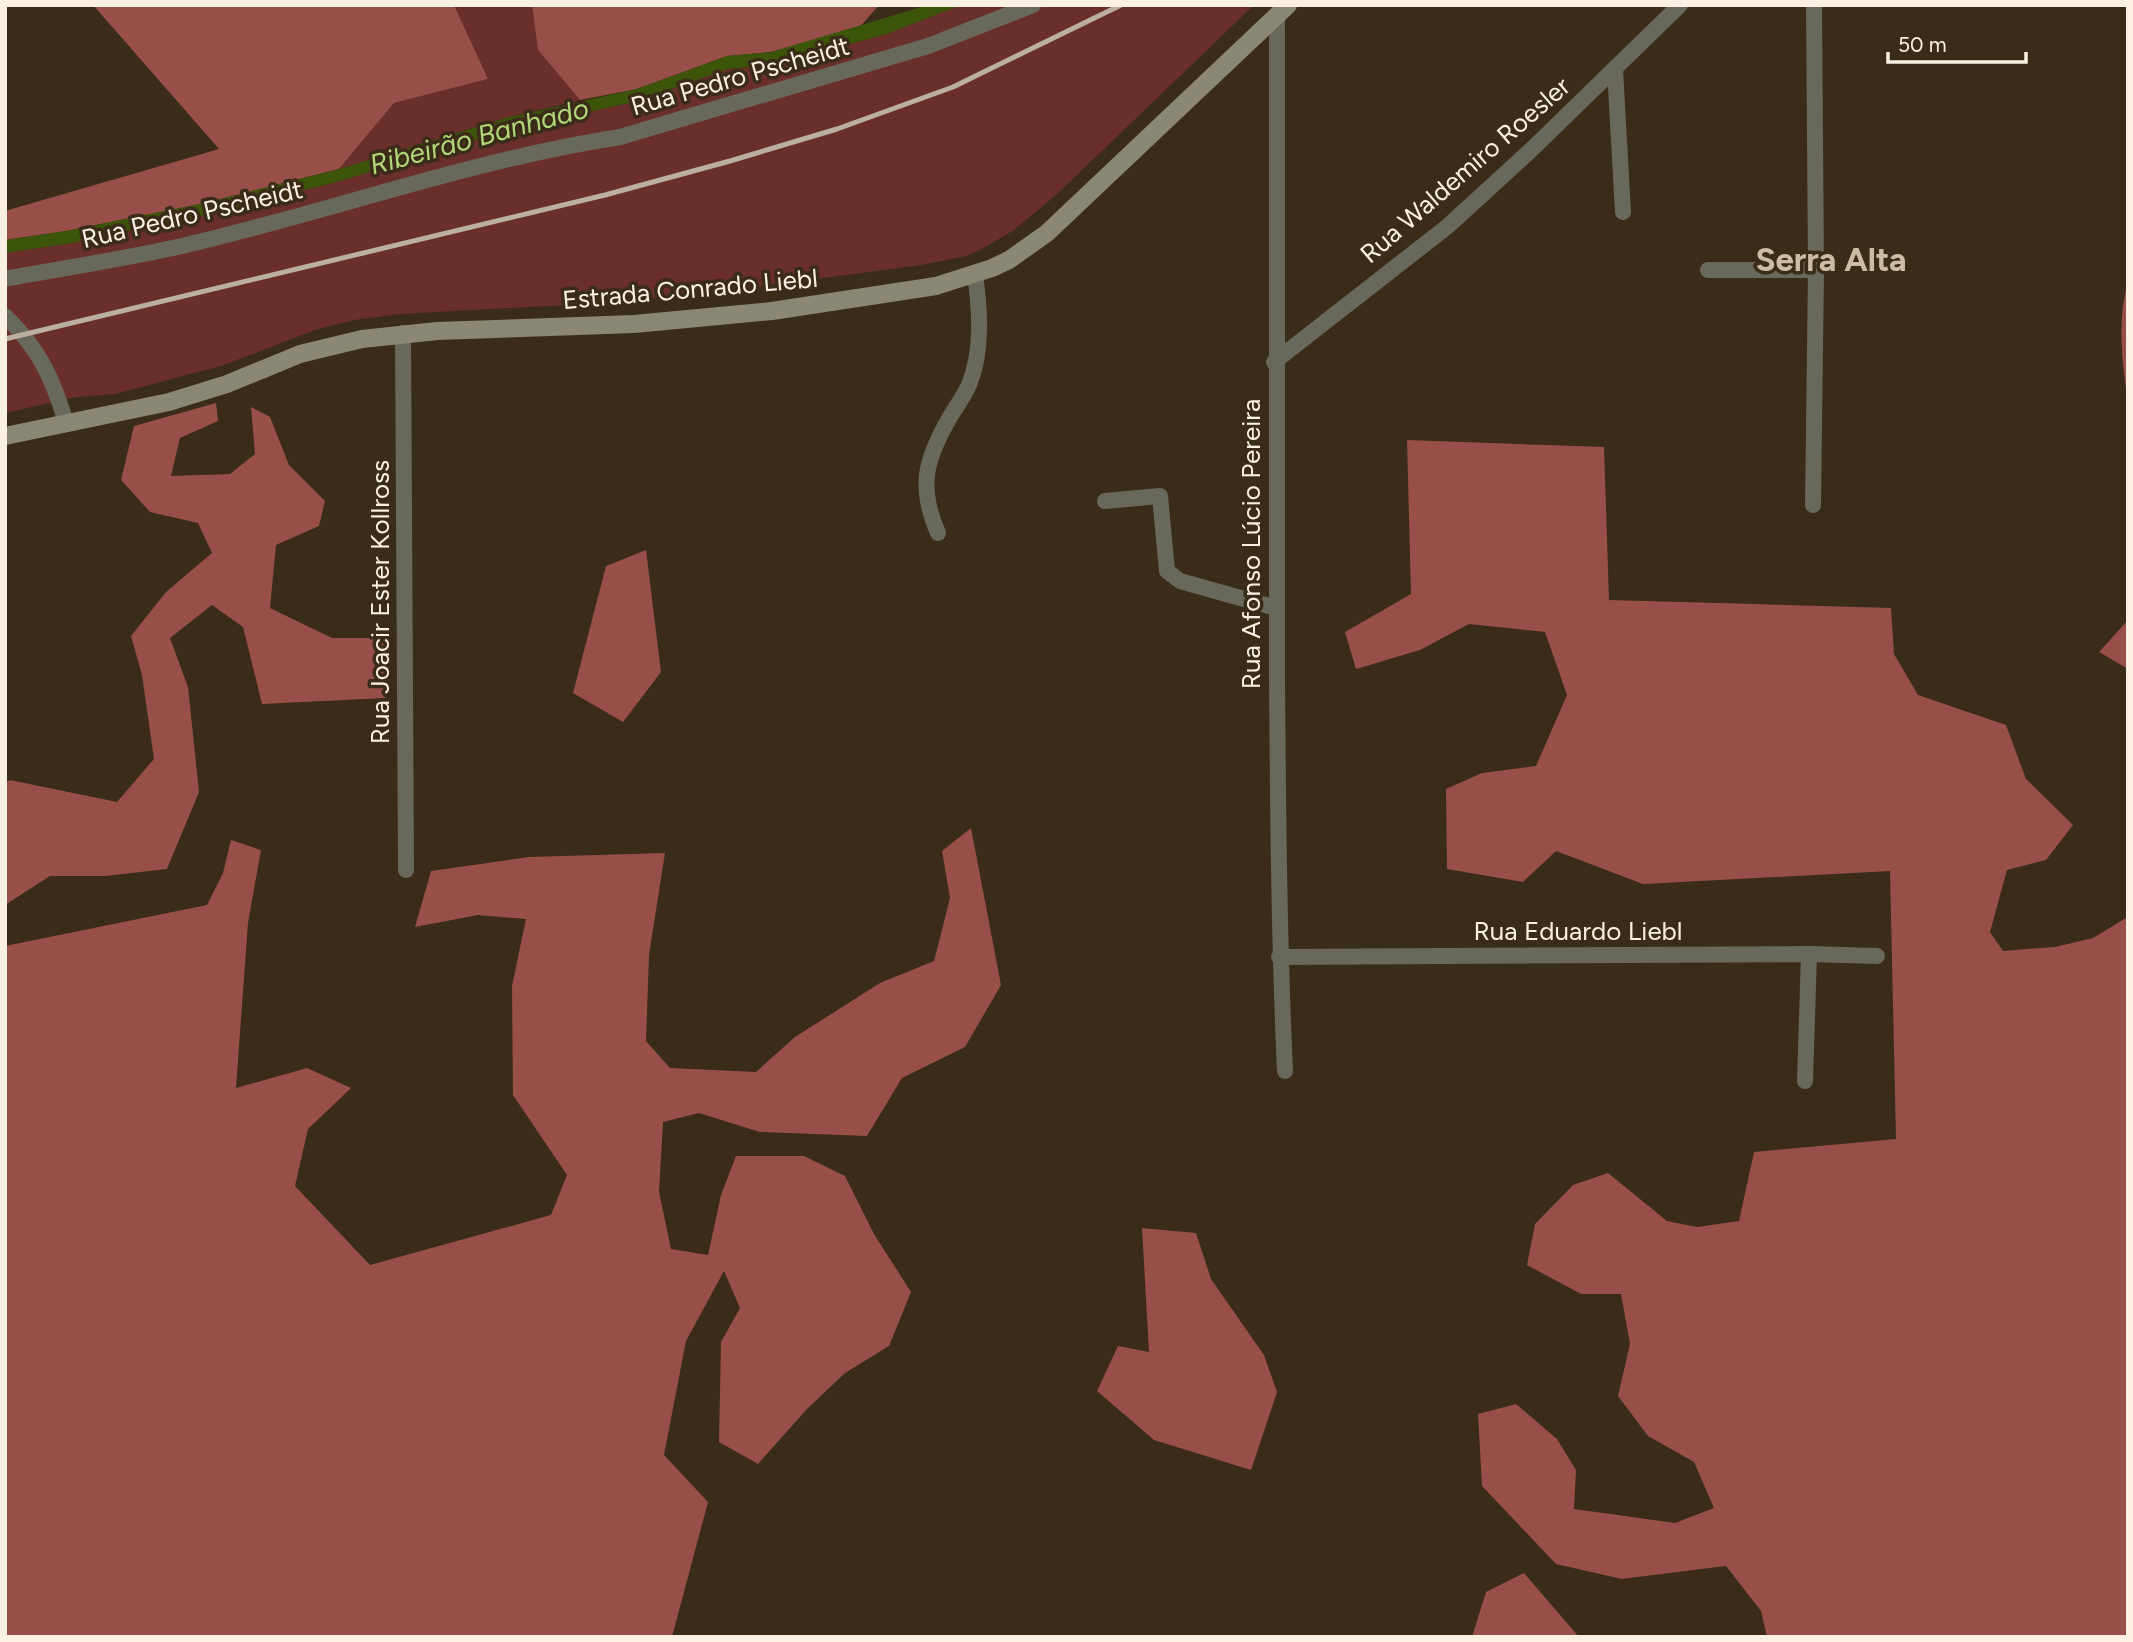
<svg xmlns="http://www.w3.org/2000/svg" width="2133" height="1642" font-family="Figtree,sans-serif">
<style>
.green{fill:#6a2f2b}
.forest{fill:#984e49}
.water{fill:#3d540b}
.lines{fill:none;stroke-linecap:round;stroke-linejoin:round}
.minor{stroke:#69685c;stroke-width:16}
.secondary{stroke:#8a8775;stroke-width:18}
.rail{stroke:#baafa0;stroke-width:5}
.labels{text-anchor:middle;stroke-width:7;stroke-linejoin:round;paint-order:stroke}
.street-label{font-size:26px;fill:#faf1e4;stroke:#3a2c18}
.water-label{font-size:28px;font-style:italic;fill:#b2d778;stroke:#3a2c18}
.district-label{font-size:33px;font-weight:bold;fill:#cdbca3;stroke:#3a2c18}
</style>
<rect width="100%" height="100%" fill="#3a2c18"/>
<g class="green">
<path d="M 454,5 L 532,5 L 538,50 L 580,100 L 509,117 L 339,169 L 394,103 L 488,79 Z"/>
<path d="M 961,5 L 1254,5 L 1056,195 L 1014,230 L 982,249 L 966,256 L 921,265 L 658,300 L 637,289 L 582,294 L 568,305 L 400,314 L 354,320 L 318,329 L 221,366 L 115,394 L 76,397 L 5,413 L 5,253 L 66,244 L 205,215 L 340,181 L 511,129 L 638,101 L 728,69 L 771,65 L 887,34 Z"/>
</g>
<g class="forest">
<path d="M 93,5 L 454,5 L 488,79 L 394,103 L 339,169 L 205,203 L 66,231 L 5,240 L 5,211 L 219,149 Z"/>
<path d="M 532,5 L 879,5 L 859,28 L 771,52 L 727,56 L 637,89 L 580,100 L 538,50 Z"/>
<path d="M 2128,281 L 2128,403 C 2122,364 2117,319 2128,281 Z"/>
<path d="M 216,403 L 218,421 L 180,438 L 171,476 L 230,474 L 255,454 L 251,407 L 270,417 L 289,465 L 325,501 L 319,526 L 276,545 L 270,608 L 332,638 L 387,638 L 385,698 L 262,704 L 243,627 L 212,605 L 170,638 L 188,687 L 199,792 L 167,869 L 105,876 L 50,876 L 5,905 L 5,783 L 10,780 L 117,802 L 154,759 L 142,675 L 131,636 L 166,592 L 212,553 L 198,523 L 150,512 L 121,480 L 134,426 Z"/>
<path d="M 1407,440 L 1604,447 L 1609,600 L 1891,608 L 1894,654 L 1918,695 L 2006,725 L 2026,779 L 2073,825 L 2046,860 L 2007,870 L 1990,932 L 2003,951 L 2055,947 L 2093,938 L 2126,918 L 2128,920 L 2128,1637 L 1767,1637 L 1761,1611 L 1726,1566 L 1622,1579 L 1556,1564 L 1482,1486 L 1478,1414 L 1516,1404 L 1557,1439 L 1576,1470 L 1574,1509 L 1675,1523 L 1714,1508 L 1694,1462 L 1648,1436 L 1618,1396 L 1630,1344 L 1621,1294 L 1581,1294 L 1527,1265 L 1535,1224 L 1573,1185 L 1608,1173 L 1667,1221 L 1697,1227 L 1739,1221 L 1754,1152 L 1896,1139 L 1890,871 L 1643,884 L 1556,851 L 1523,882 L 1447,869 L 1446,789 L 1482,773 L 1536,766 L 1567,695 L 1545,632 L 1469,624 L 1420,650 L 1356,669 L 1345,632 L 1411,594 Z"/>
<path d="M 646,550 L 661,672 L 623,722 L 573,693 L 606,566 Z"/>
<path d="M 2128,620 L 2128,669 L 2099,652 Z"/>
<path d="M 971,828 L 1001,985 L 965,1047 L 902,1078 L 867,1136 L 760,1132 L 699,1113 L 663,1122 L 659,1192 L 671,1249 L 708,1255 L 721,1195 L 736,1156 L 804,1156 L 845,1176 L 874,1234 L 911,1292 L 889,1346 L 845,1373 L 807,1409 L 758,1464 L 719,1442 L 721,1342 L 740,1308 L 724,1271 L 686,1341 L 664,1455 L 708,1502 L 672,1637 L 5,1637 L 5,946 L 207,905 L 223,873 L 231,840 L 261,850 L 248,923 L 236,1088 L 307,1068 L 351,1088 L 308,1129 L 295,1186 L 370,1265 L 551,1215 L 567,1175 L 513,1095 L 512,986 L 526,919 L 478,915 L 415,927 L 431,871 L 529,857 L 665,853 L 649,955 L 646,1041 L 670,1068 L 756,1072 L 795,1037 L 880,983 L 934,961 L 950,898 L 942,851 Z"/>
<path d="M 1142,1228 L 1196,1233 L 1211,1279 L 1264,1355 L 1277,1392 L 1251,1470 L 1154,1440 L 1097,1391 L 1118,1346 L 1149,1352 Z"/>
<path d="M 1524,1573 L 1579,1637 L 1472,1637 L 1486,1592 Z"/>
</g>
<path class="water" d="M 928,5 L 961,5 L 887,34 L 771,65 L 728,69 L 638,101 L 511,129 L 340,181 L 205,215 L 66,244 L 5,253 L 5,240 L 66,231 L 205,203 L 339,169 L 509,117 L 637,89 L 727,56 L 771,52 Z"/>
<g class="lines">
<g class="minor">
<path d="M 1277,17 C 1275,237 1275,458 1277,679 C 1278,810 1279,940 1285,1071"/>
<path d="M 1615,69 L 1623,212"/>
<path d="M 1708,270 L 1816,270"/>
<path d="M 5,279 C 64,268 124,259 182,246 C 329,212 471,160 620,137 L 928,46 L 1033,5"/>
<path d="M 5,316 C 39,348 53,379 66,423"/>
<path d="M 403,333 L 406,870"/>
<path d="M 1274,362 L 1448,226 L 1531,150 L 1680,5"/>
<path d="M 1105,501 L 1160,496 L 1167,571 L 1180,581 L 1276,608"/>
<path d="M 1813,505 L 1816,270 L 1814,5"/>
<path d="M 938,533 C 918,487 925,460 950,417 C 956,407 964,396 969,385 C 983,350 980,310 975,274"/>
<path d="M 1279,957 L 1809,954 L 1877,956"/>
<path d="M 1805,1081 L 1809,954"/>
</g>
<path class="secondary" d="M 5,436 L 169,402 L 227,384 L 300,354 L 362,339 L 437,331 L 634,324 L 772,311 L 936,286 L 992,268 L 1009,260 L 1047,233 L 1288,5"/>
<path class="rail" d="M 5,339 L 605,195 L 730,161 L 837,129 L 953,87 L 1121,5"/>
</g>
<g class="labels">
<g class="street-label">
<text transform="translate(740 76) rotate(-16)" y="9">Rua Pedro Pscheidt</text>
<text transform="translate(1465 170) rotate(-41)" y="9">Rua Waldemiro Roesler</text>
<text transform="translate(192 214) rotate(-13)" y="9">Rua Pedro Pscheidt</text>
<text transform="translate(690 289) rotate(-5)" y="9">Estrada Conrado Liebl</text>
<text transform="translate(1251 544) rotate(-90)" y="9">Rua Afonso Lúcio Pereira</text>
<text transform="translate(380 602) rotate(-90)" y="9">Rua Joacir Ester Kollross</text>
<text x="1578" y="940">Rua Eduardo Liebl</text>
</g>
<g class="water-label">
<text transform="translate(479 136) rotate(-15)" y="10">Ribeirão Banhado</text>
</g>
<g class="district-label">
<text x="1831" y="271">Serra Alta</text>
</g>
</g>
<rect width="2133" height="1642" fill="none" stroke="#faf1e4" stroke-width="14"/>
<path d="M1888 52v10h138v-10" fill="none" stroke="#faf1e4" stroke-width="3.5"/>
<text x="1898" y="52" font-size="21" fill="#faf1e4" stroke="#3a2c18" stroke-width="5" paint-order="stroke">50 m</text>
</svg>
